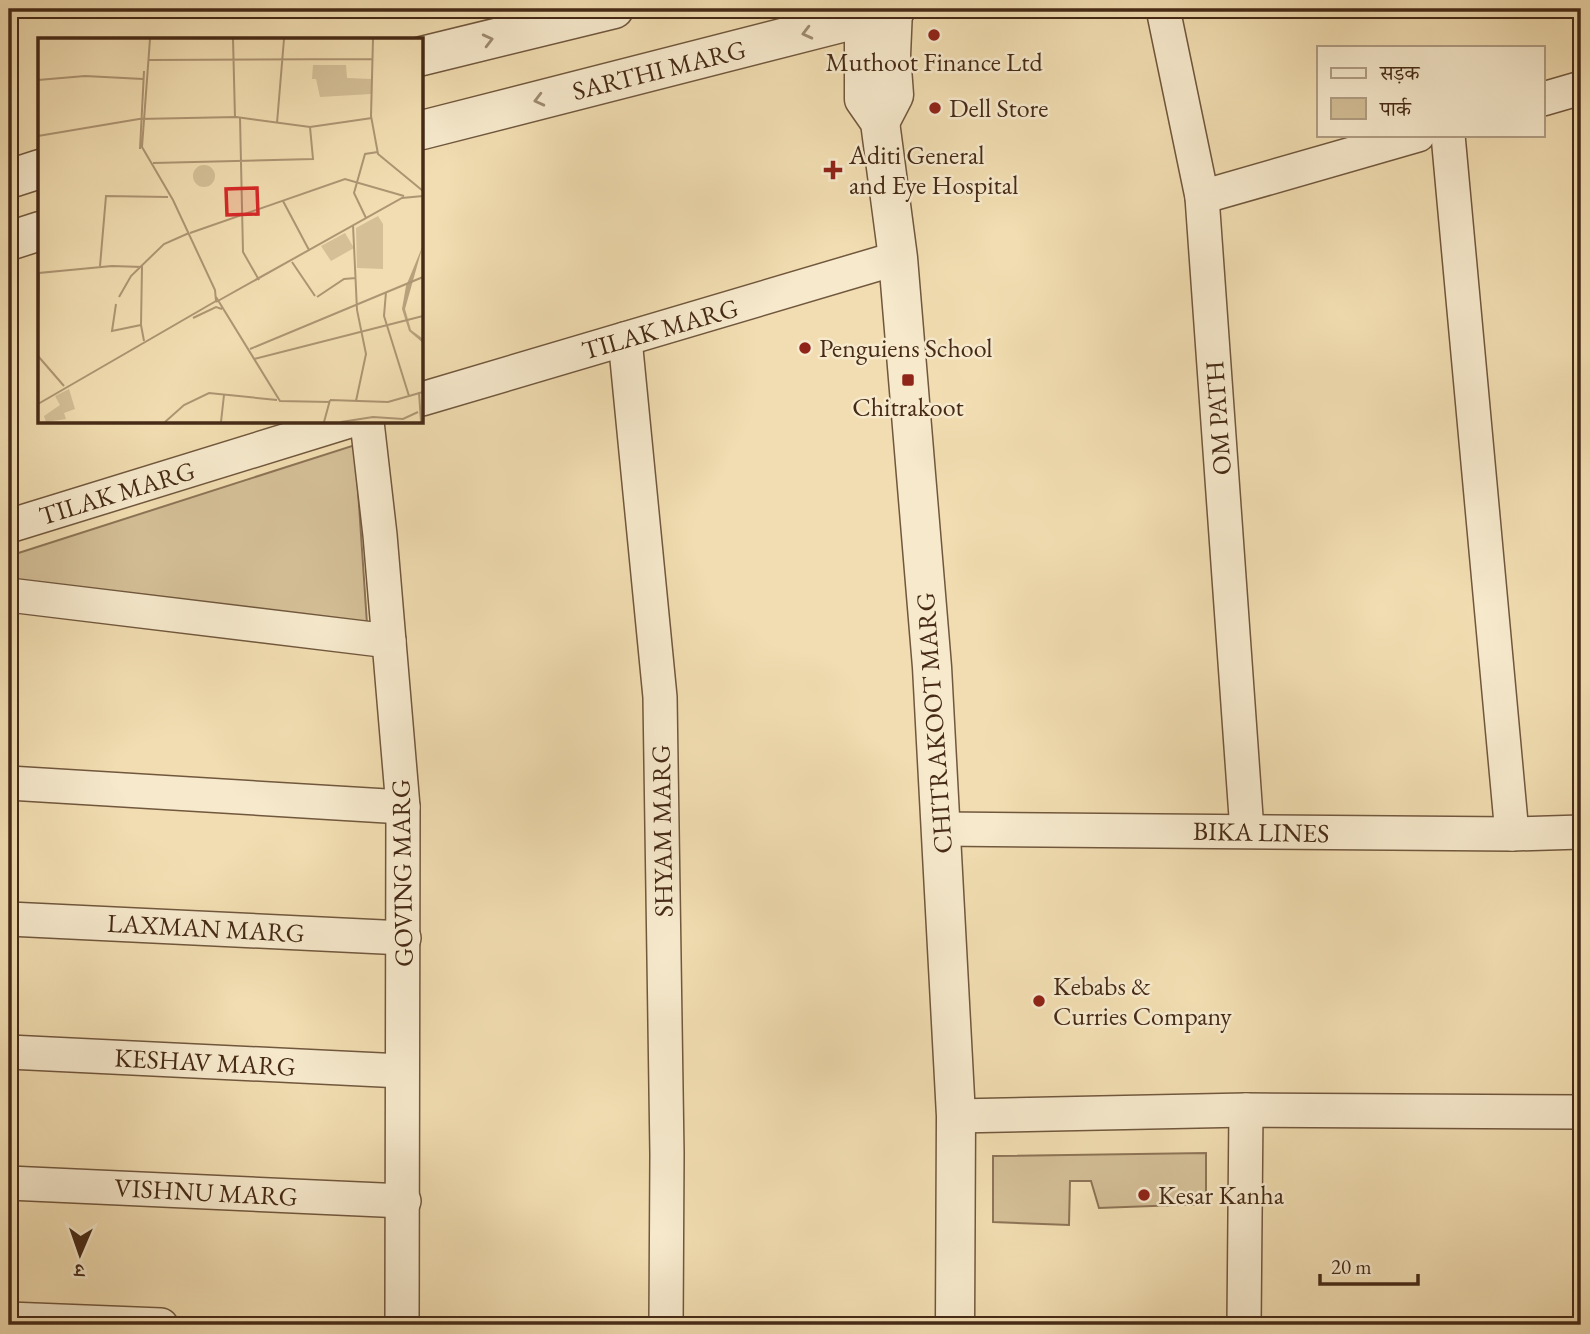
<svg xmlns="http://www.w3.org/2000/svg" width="1590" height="1334" font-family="'EB Garamond','Noto Serif Devanagari',serif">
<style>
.green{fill:#d4bf97;stroke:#8d7456;stroke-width:2}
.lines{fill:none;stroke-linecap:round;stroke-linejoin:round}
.minor-casing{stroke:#71573d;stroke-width:36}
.tertiary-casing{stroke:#71573d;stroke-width:41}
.minor{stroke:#f6e9cc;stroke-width:33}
.tertiary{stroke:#f6e9cc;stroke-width:38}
.oneway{stroke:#9e8a71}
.poi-dot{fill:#8f2418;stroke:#f6e9cc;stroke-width:2.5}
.labels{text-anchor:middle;stroke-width:5;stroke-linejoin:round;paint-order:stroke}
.poi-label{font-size:26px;fill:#462a16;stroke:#f6e9cc;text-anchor:start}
.street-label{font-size:26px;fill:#462a16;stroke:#f6e9cc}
.inset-road{fill:none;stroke:#ad9573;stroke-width:2}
.view{fill:#d62828;fill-opacity:0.15;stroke:#d62828;stroke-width:3.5}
.inset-edge{fill:none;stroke:#462a16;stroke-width:3.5}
</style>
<rect width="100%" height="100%" fill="#f1ddb1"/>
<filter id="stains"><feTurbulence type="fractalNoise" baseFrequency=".00286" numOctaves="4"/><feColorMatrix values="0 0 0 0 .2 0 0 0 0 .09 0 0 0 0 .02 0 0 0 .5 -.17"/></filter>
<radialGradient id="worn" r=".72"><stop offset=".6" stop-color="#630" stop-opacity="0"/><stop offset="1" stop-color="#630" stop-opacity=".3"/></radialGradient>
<g class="green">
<path d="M 355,445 L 367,624 L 9,601 L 9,556 Z"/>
<path d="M 1206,1153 L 1206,1204 L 1099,1208 L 1091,1181 L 1070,1181 L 1069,1225 L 993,1222 L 993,1156 Z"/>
</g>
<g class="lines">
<g class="minor-casing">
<g id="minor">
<path d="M 1163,9 L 1202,197 L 1247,831"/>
<path d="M 1543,99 L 1581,88"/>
<path d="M 1448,135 L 1512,834"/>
<path d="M 1202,197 L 1418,135"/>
<path d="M 625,339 L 660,697 L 667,1154 L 666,1325"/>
<path d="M 422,399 L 898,258"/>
<path d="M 367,422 L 380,535 L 403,807 L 402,1325"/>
<path d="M 9,526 L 346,422"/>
<path d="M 9,595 L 389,641"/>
<path d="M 9,783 L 403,807"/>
<path d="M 941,829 L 1512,834 L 1581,832"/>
<path d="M 9,919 L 404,938"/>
<path d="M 9,1052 L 402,1071"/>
<path d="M 956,1116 L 1246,1110 L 1581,1112"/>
<path d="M 9,1183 L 404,1201"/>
<path d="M 9,1319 L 161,1325"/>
<path d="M 1244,1325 L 1246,1110"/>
</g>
</g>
<g class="tertiary-casing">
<g id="tertiary">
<path d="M 864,9 L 864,99 L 880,122 L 898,258 L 932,667 L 956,1116 L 955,1325"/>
<path d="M 422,56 L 614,9"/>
<path d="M 880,122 L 894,95 L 891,55 L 893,9"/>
<path d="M 422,130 L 896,9"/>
<path d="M 9,179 L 40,169"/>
<path d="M 9,241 L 40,231"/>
</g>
</g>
<use href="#minor" class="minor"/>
<use href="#tertiary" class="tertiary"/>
</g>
<defs><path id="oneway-chevron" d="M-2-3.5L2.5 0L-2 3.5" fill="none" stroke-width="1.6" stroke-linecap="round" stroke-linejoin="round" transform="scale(1.75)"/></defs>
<g class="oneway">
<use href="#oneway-chevron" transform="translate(807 33) rotate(166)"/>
<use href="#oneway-chevron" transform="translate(488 40) rotate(-14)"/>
<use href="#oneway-chevron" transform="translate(539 100) rotate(166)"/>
</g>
<g class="poi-dot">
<circle cx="934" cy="35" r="7"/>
<circle cx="935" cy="108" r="7"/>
<path d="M829.5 159.5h7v7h7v7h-7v7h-7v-7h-7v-7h7z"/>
<circle cx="805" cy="348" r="7"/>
<rect x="901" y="373" width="14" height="14" rx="3.5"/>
<circle cx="1039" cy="1001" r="7"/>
<circle cx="1144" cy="1195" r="7"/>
</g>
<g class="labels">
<g class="poi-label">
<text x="934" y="71" text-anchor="middle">Muthoot Finance Ltd</text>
<text x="949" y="117">Dell Store</text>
<text x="849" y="164">Aditi General<tspan x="849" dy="30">and Eye Hospital</tspan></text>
<text x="819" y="357">Penguiens School</text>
<text x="908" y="416" text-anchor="middle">Chitrakoot</text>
<text x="1053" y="995">Kebabs &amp;<tspan x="1053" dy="30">Curries Company</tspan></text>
<text x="1158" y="1204">Kesar Kanha</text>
</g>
<g class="street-label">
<text transform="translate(659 70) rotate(-14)" y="9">SARTHI MARG</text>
<text transform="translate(660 329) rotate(-16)" y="9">TILAK MARG</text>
<text transform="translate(1218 418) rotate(-94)" y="9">OM PATH</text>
<text transform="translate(117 493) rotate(-17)" y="9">TILAK MARG</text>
<text transform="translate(934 723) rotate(-94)" y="9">CHITRAKOOT MARG</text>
<text transform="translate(662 831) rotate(-91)" y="9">SHYAM MARG</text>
<text transform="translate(1261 832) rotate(1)" y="9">BIKA LINES</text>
<text transform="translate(402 873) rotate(-91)" y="9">GOVING MARG</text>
<text transform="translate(206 928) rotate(3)" y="9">LAXMAN MARG</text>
<text transform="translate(205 1062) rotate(3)" y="9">KESHAV MARG</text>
<text transform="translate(206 1192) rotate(3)" y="9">VISHNU MARG</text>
</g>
</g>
<g transform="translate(38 38)">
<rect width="385" height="385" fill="#f1ddb1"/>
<path d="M 275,27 L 308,27 L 309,40 L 333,41 L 333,56 L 282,59 L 278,41 L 274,41 ZM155 138a11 11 0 1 1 22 0a11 11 0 1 1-22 0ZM 340,178 L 345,186 L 345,231 L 319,230 L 318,190 ZM 307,195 L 316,210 L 293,223 L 283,208 ZM 31,351 L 37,371 L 26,375 L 28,381 L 8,384 L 6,378 L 22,367 L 17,358 Z" fill="#d4bf97"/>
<path d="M 385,207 L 367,271 L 373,292 L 384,300 L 385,305 L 371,293 L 364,271 L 368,248 Z" fill="#b7a07c"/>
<path class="inset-road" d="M 195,1 L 197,80M 335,1 L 333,78 L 340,116 L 385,153M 111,22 L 335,21M 0,42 L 47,38 L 105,41M 202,80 L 205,214 L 221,242M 239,85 L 246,1M 0,98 L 101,81 L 198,79 L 272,89 L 334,80M 102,111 L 106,33M 115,125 L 275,121 L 272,89M 245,163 L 271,212M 328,180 L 316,155 L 327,116 L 340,114M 315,187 L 319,272 L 328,316 L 318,363M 152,195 L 307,141 L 366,158M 254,224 L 277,258M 62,228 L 68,158 L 130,159M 348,254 L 346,278 L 371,358M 81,259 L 93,238 L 126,206 L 151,195M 178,259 L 242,363 L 292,364M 279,259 L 306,241 L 318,240M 178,264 L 364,160 L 385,158M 78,266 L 74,293 L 103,287 L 106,303M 155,280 L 178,269 L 184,271M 0,285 L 1,235 L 74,228 L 104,229 L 103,287M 212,311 L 385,239M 0,318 L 26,348M 216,321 L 385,278M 381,354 L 383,384M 292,362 L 350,364 L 385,354M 0,366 L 178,263 L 177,252 L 135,162 L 104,109 L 112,1M 127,384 L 146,367 L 171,355 L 239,362M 183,384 L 186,357M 286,384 L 292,362M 303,384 L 335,379 L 365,381 L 380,374"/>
<path class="view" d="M 219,150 L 220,176 L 189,177 L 188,151 Z"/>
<rect width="385" height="385" class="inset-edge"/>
</g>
<rect width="1590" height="1334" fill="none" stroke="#f1ddb1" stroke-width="35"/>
<rect x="10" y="10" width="1569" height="1313" fill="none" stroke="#462a16" stroke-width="3.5"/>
<rect x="18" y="18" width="1555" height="1299" fill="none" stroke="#462a16" stroke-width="2"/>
<rect x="1317" y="46" width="228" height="91" fill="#f6e9cc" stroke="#b09d83" stroke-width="2"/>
<rect x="1331" y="68" width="35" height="10" fill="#f6e9cc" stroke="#b09d83" stroke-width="2"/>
<text x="1380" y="80" font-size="21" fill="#462a16">सड़क</text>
<rect x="1331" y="98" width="35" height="21" fill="#d4bf97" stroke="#b09d83" stroke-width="2"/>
<text x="1380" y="116" font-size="21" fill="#462a16">पार्क</text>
<g transform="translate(80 1254) rotate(182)" stroke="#f6e9cc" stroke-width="5" paint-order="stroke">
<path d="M0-5L12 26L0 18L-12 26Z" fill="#462a16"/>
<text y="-10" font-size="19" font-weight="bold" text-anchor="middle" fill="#462a16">उ</text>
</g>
<path d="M1320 1274v10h98v-10" fill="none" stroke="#462a16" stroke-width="3.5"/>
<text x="1331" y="1274" font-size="21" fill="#462a16" stroke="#f6e9cc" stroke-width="5" paint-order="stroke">20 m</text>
<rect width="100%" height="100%" filter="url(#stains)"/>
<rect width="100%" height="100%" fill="url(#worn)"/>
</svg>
